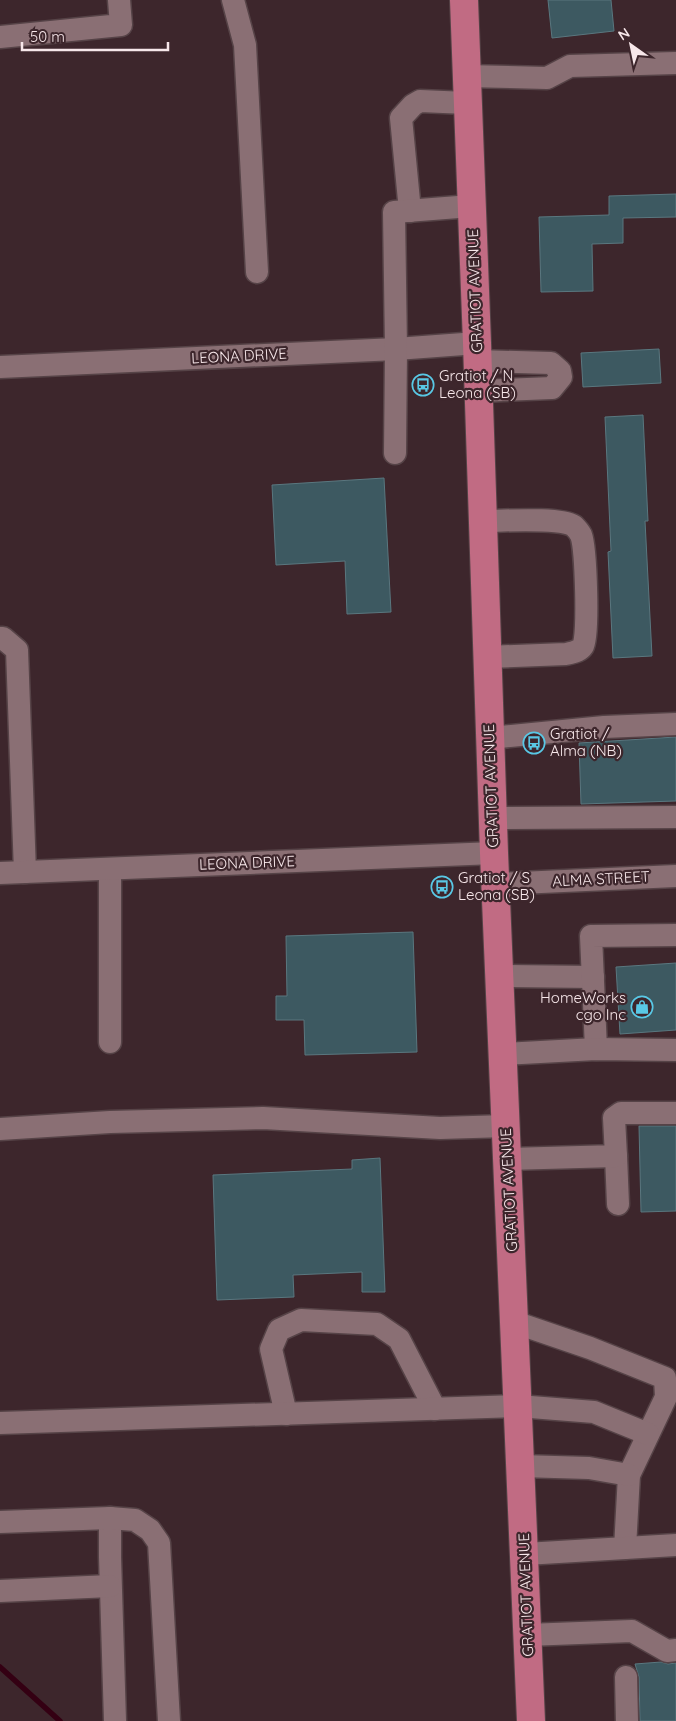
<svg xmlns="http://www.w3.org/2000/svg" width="676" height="1721" font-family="Quicksand,sans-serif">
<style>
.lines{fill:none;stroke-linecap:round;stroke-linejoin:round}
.stream{stroke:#340013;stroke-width:5.5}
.building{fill:#3d5961;stroke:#5a777f}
.minor-casing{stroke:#564347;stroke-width:25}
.major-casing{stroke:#564347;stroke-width:30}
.minor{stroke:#8a6f74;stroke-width:22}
.major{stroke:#c16b83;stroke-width:28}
.labels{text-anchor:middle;stroke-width:4.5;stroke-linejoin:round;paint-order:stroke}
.street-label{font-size:15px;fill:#f7e7ea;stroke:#3d262c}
.poi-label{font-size:15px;fill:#f7e7ea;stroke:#3d262c;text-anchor:start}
</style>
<rect width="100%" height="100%" fill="#3d262c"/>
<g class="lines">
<path class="stream" d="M 0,1667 L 60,1721"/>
</g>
<g class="building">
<path d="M 548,0 L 611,0 L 614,31 L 552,38 Z"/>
<path d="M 676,194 L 676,217 L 623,218 L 623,243 L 592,244 L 593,291 L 541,292 L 539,217 L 609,215 L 609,196 Z"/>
<path d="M 659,349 L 661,383 L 583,387 L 581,353 Z"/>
<path d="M 643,415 L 648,521 L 645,521 L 652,656 L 613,658 L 608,552 L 611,551 L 605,417 Z"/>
<path d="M 384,478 L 391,612 L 347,614 L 345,561 L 276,565 L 272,485 Z"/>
<path d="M 676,737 L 676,801 L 581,804 L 579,743 Z"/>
<path d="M 413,932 L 417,1052 L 305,1055 L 304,1020 L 276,1020 L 276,996 L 287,996 L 286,936 Z"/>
<path d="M 676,963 L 676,1030 L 620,1034 L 616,967 Z"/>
<path d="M 639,1126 L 676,1126 L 676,1211 L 641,1212 Z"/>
<path d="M 380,1158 L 385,1292 L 362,1292 L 362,1272 L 293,1275 L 294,1297 L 217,1300 L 213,1175 L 352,1169 L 352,1160 Z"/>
<path d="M 661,1662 L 668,1664 L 676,1663 L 676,1721 L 640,1721 L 639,1677 L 635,1664 Z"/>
</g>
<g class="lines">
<g class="minor-casing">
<g id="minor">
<path d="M 233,0 L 245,45 L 257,272"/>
<path d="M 0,37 L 121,25 L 119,0"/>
<path d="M 466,76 L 547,78 L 570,66 L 676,63"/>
<path d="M 410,211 L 401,118 L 413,105 L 420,101 L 467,103"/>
<path d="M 477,361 L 551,363 L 560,371 L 561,377 L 552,388 L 478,391"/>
<path d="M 0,367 L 396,349 L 477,343"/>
<path d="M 395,453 L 396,349 L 394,212 L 471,206"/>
<path d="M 482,521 C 502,521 560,517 574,526 C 576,528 580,533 581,535 C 586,548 589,637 583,646 C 579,652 573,652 566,654 L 487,657"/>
<path d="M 0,638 L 3,638 L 17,650 L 25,872"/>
<path d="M 490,738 L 604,727 L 676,724"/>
<path d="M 492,818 L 676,817"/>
<path d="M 110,869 L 110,1042"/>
<path d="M 0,873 L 494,853"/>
<path d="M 496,884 L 676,876"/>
<path d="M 500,976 L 593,977"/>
<path d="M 596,1049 L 591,936 L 676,935"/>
<path d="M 503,1054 L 596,1049 L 676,1050"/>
<path d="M 0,1129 L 110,1122 L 263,1118 L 440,1128 L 506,1126"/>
<path d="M 616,1156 L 618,1204"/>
<path d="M 507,1159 L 616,1156 L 614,1118 L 621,1113 L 676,1113"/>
<path d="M 514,1322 L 590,1348 L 665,1378 L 666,1397 L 629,1475 L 625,1548"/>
<path d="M 286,1414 L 271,1349 L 279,1330 L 301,1320 L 377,1324 L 399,1339 L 435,1409"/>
<path d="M 0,1423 L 518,1406 L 594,1412 L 648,1434"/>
<path d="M 521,1466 L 589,1468 L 629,1475"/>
<path d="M 110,1518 L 110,1557 L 115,1721"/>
<path d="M 0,1522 L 110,1518 L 135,1520 L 150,1530 L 159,1543 L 169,1721"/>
<path d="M 525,1554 L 676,1545"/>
<path d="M 0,1591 L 110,1586"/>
<path d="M 527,1635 L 632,1631 L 667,1651 L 676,1650"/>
<path d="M 626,1677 L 627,1721"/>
</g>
</g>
<g class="major-casing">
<path id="major" d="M 464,0 L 477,343 L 494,853 L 531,1721"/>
</g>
<use href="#minor" class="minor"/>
<use href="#major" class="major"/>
</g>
<defs>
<g id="bus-ring" transform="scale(1.125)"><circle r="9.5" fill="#3d262c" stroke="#59c8e5" stroke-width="1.5"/><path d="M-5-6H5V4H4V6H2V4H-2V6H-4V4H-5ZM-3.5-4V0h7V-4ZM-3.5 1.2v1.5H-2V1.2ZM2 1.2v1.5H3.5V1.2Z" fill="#59c8e5"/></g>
<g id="shop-ring" transform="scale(1.125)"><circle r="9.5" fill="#3d262c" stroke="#59c8e5" stroke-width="1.5"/><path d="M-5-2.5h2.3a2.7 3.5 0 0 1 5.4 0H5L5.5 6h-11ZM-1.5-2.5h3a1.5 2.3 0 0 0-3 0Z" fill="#59c8e5"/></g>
</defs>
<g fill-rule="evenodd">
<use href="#bus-ring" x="423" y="385"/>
<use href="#bus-ring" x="534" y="743"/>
<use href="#bus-ring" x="442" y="887"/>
<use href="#shop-ring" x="642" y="1007"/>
</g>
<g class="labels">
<g class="street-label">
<text transform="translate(475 291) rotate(-92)" y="5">GRATIOT AVENUE</text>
<text transform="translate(239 356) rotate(-3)" y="5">LEONA DRIVE</text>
<text transform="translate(491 786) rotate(-92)" y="5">GRATIOT AVENUE</text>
<text transform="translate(247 863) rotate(-2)" y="5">LEONA DRIVE</text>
<text transform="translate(601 879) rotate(-3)" y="5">ALMA STREET</text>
<text transform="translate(509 1190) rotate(-93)" y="5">GRATIOT AVENUE</text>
<text transform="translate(526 1595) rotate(-92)" y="5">GRATIOT AVENUE</text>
</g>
<g class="poi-label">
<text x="439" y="381">Gratiot / N<tspan x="439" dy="17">Leona (SB)</tspan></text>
<text x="550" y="739">Gratiot /<tspan x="550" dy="17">Alma (NB)</tspan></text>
<text x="458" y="883">Gratiot / S<tspan x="458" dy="17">Leona (SB)</tspan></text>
<text x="626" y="1003" text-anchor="end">HomeWorks<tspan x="626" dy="17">cgo Inc</tspan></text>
</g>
</g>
<g transform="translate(631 45) rotate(327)" stroke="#3d262c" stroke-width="4" paint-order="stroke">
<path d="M0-4L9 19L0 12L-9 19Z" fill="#f7e7ea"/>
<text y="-8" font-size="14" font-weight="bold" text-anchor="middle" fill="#f7e7ea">N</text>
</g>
<path d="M22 42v8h146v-8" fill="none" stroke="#f7e7ea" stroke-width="2.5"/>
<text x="30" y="42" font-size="15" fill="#f7e7ea" stroke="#3d262c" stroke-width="4" paint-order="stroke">50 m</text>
</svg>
